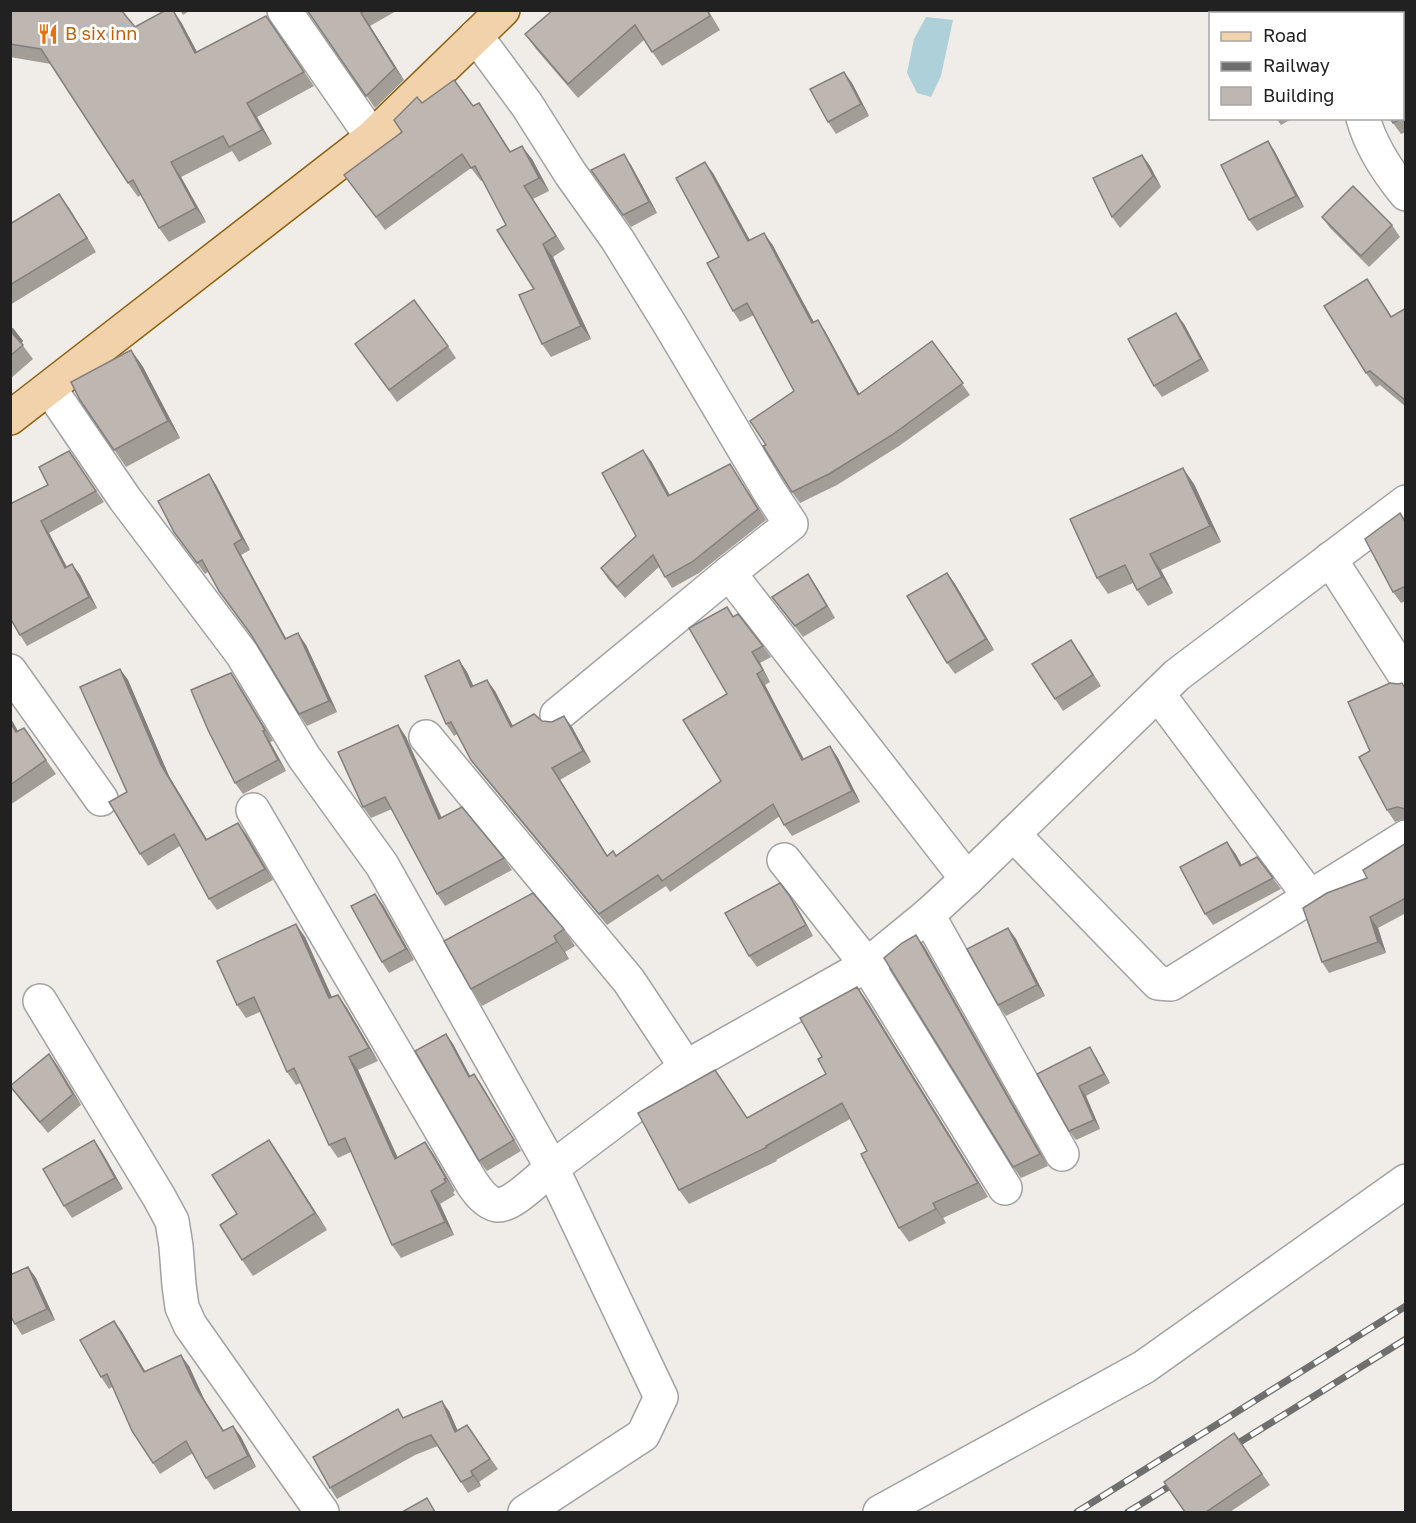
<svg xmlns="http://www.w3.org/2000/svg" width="1416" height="1523" font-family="'Golos Text',sans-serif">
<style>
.water{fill:#aed0d9}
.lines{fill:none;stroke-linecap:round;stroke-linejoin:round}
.minor-casing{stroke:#a2a2a2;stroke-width:36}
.major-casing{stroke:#8d6110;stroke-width:36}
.minor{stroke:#fff;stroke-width:33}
.major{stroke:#f2d2ab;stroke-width:33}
.rail-casing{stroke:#6f6f6f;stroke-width:7}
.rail{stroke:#fff;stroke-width:4.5;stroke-dasharray:14;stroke-linecap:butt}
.wall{fill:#a39d98}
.shaded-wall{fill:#847f7c}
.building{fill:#bdb6b1;stroke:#847f7c;stroke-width:1.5}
.labels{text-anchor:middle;stroke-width:6;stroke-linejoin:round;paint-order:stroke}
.food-label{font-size:18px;fill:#c56008;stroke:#fff;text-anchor:start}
</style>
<rect width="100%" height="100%" fill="#f0ede8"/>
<path class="water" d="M 926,17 L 953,20 L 941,76 L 931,97 L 917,93 L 907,73 L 914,39 Z"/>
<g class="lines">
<g class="minor-casing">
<g id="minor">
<path d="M 284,10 L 372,137"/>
<path d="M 1315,10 L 1317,14"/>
<path d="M 476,36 L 527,105 L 570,173 L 617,239 L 669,323 L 769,491 L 791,524 L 729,573 L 557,715"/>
<path d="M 1363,118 C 1371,147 1387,171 1406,194"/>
<path d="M 50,389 L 125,499 L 242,654 L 304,757 L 382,865 L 552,1168 C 540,1177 511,1207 497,1205 C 486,1203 478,1192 472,1183 L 253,810"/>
<path d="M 1330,559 L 1406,677"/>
<path d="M 729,573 L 967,879"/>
<path d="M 10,671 L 101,799"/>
<path d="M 1158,694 L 1310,897"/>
<path d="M 426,737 L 629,981 L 686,1067"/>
<path d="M 1013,834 L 1158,983 L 1171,984 L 1406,837"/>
<path d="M 784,860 L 867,965 L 1005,1188"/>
<path d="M 928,915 L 1062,1154"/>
<path d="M 40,1001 L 159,1197 L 172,1221 L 176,1246 L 179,1285 L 182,1307 L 190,1325 L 322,1512"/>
<path d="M 525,1512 L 643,1435 L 661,1397 L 552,1168 L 686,1067 L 867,965 L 928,915 L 967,879 L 1177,675 L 1406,502"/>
<path d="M 880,1512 L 1144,1367 L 1406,1181"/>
</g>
</g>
<g class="major-casing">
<path id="major" d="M 10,418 L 372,137 L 503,10"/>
</g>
<use href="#minor" class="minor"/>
<use href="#major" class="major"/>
<g class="rail-casing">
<g id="rail">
<path d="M 1227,1450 L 1406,1339"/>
<path d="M 1077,1512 L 1406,1306"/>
<path d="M 1128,1512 L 1181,1479"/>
</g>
</g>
<use href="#rail" class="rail"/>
</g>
<g class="wall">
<path d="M 10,10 L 135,27 L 181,22 L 197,52 L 266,16 L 314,86 L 257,117 L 272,144 L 239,162 L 232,151 L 181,177 L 206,222 L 169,242 L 159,228 L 141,195 L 138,197 L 128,183 L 51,64 L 10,57 Z"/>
<path d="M 180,10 L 191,10 L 183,15 Z"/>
<path d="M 307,10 L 398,10 L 370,26 L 404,80 L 375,108 Z"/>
<path d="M 708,10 L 720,30 L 662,66 L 644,40 L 578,98 L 536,49 L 525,34 Z"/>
<path d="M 1402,69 L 1406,73 L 1406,132 L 1401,134 L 1393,123 Z"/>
<path d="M 844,72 L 852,83 L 869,116 L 836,134 L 828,122 Z"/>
<path d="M 422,103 L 473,106 L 488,116 L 511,152 L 532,159 L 549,191 L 533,199 L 565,249 L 553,257 L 591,339 L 551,357 L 542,344 L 534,289 L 506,225 L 483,180 L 481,181 L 471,168 L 385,230 L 354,188 L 344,175 L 402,132 Z"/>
<path d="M 1276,118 L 1293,118 L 1281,125 Z"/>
<path d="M 1268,141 L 1275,152 L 1304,207 L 1257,231 L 1249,220 Z"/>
<path d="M 1142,155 L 1150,166 L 1161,187 L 1120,228 L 1112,217 Z"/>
<path d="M 631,165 L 657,213 L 631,227 L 591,170 Z"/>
<path d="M 713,173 L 750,240 L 772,244 L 814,322 L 825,331 L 859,394 L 932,341 L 970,395 L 899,446 L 837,485 L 800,503 L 792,492 L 766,445 L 794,391 L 754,315 L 740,322 L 733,311 L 719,257 Z"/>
<path d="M 69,208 L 96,252 L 10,305 L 10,224 Z"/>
<path d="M 1322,217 L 1392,225 L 1400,237 L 1369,267 L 1330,228 Z"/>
<path d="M 1377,294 L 1392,317 L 1406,308 L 1406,407 L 1380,385 L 1376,387 L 1366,373 Z"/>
<path d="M 1184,324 L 1209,371 L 1162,397 L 1154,386 Z"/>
<path d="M 10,325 L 23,341 L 21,343 L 33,359 L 10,379 Z"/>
<path d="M 355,344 L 448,346 L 456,358 L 397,402 Z"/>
<path d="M 131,350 L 143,367 L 180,438 L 126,467 L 80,400 Z"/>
<path d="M 69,451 L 104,502 L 49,533 L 67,567 L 72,564 L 80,575 L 97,608 L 27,646 L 20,635 L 48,485 Z"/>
<path d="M 651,461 L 670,495 L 737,475 L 766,520 L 699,573 L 672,588 L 659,567 L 625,598 L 608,579 L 601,568 L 636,536 Z"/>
<path d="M 209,474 L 216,485 L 250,550 L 241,555 L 286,639 L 306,645 L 337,712 L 307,726 L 299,714 L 253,637 L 219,591 L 208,572 L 205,574 L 174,532 Z"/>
<path d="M 1194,484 L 1221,542 L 1161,570 L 1173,593 L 1148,606 L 1137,590 L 1133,583 L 1108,594 L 1097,578 Z"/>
<path d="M 1406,520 L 1406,601 L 1401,603 L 1393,592 Z"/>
<path d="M 947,573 L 955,584 L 994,650 L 955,674 L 947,663 Z"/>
<path d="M 808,574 L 835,618 L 803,637 L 772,597 Z"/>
<path d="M 727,607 L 734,617 L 763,646 L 771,657 L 760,663 L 770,682 L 765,685 L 804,759 L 830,746 L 838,758 L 860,802 L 792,836 L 784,825 L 780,816 L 670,892 L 666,886 L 607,925 L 479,771 L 471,760 L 457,734 L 454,736 L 446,724 L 459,660 L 467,672 L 473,686 L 495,691 L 513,726 L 542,721 L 572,727 L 591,762 L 560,780 L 607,855 L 616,855 L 721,781 L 727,694 Z"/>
<path d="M 1079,651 L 1101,686 L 1063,711 L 1055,699 Z"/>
<path d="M 120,669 L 128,680 L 169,776 L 207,840 L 246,834 L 273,880 L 217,910 L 209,899 L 180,846 L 148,866 L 140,854 L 127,792 Z"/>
<path d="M 239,685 L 273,741 L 270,742 L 286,771 L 243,794 L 235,783 Z"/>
<path d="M 1406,688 L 1406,819 L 1395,822 L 1387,810 L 1370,751 Z"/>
<path d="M 10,717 L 18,731 L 24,728 L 56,774 L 10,805 Z"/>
<path d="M 398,725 L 406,737 L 442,818 L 504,858 L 512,870 L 445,906 L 437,894 L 392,809 L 371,818 L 363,807 Z"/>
<path d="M 1406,843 L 1406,913 L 1378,928 L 1386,953 L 1329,973 L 1322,962 L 1367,878 Z"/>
<path d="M 1235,853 L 1242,865 L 1257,857 L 1281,889 L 1213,925 L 1205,914 Z"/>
<path d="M 375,894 L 383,905 L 414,960 L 389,973 L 382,962 Z"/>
<path d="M 789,895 L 797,907 L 813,936 L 757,967 L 749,956 Z"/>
<path d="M 1008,928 L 1016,939 L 1045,996 L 1006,1016 L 998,1005 Z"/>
<path d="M 564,929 L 575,946 L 565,952 L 569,959 L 482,1006 L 471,989 Z"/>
<path d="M 305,937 L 332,997 L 347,1008 L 378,1061 L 358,1070 L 398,1158 L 425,1142 L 434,1155 L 455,1191 L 453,1192 L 455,1195 L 440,1204 L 454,1235 L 401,1258 L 392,1245 L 351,1152 L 338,1158 L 329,1145 L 300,1083 L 296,1085 L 287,1072 L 260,1012 L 246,1018 L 237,1005 Z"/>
<path d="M 924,946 L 1048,1166 L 1021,1178 L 1013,1167 Z"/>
<path d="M 857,987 L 867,1001 L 988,1197 L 943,1218 L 946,1223 L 909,1242 L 899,1228 L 867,1151 L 850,1119 L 776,1160 L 777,1161 L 689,1204 L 679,1190 L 748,1118 L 826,1074 Z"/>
<path d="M 446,1034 L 453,1044 L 470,1076 L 474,1074 L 481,1084 L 521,1151 L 487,1171 L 479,1161 Z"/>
<path d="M 1096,1057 L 1110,1083 L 1086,1096 L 1100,1129 L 1076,1140 L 1069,1131 L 1037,1074 Z"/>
<path d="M 57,1065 L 81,1105 L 48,1133 L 18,1097 L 10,1086 Z"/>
<path d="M 94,1140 L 102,1152 L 123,1189 L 72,1218 L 64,1206 Z"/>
<path d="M 269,1140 L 280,1156 L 327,1230 L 253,1276 L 242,1260 L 237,1214 Z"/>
<path d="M 28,1267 L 36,1278 L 55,1320 L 22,1335 L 15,1324 Z"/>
<path d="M 114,1321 L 122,1332 L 145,1371 L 189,1366 L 204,1399 L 224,1431 L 233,1426 L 241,1437 L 256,1467 L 214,1490 L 206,1478 L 193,1453 L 160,1474 L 153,1463 L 112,1387 L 109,1389 L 101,1377 Z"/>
<path d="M 449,1411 L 458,1431 L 467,1425 L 498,1469 L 479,1482 L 481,1486 L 468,1493 L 438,1446 L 415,1455 L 337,1499 L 330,1488 L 404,1417 Z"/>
<path d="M 1234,1433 L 1270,1485 L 1230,1512 L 1185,1512 Z"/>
</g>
<g class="shaded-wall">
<path d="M 173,10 L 181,22 L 205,67 L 195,53 Z"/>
<path d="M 361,13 L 370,26 L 404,80 L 395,68 Z"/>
<path d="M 844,72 L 852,83 L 869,116 L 861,104 Z"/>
<path d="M 247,103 L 257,117 L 272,144 L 262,130 Z"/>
<path d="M 1268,141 L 1275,152 L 1304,207 L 1296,196 Z"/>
<path d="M 522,146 L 532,159 L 549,191 L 539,178 Z"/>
<path d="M 624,154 L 631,165 L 657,213 L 649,202 Z"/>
<path d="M 1142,155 L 1150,166 L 1161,187 L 1153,176 Z"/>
<path d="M 171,162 L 181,177 L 206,222 L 196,208 Z"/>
<path d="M 705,162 L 713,173 L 756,252 L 748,241 Z"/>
<path d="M 524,186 L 533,199 L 565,249 L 556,236 Z"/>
<path d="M 59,194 L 69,208 L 96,252 L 87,238 Z"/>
<path d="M 764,233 L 772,244 L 820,334 L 812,323 Z"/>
<path d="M 543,244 L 553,257 L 591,339 L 581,326 Z"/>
<path d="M 1367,279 L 1377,294 L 1401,332 L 1391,317 Z"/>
<path d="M 1176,313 L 1184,324 L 1209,371 L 1201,359 Z"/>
<path d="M 818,320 L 825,331 L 866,406 L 858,395 Z"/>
<path d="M 13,328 L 23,341 L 20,345 L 10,330 Z"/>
<path d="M 131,350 L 143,367 L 180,438 L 168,421 Z"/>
<path d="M 643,450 L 651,461 L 676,507 L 668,496 Z"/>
<path d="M 730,464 L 737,475 L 766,520 L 758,509 Z"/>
<path d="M 1183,468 L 1194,484 L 1221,542 L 1210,526 Z"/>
<path d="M 209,474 L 216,485 L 250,550 L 242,539 Z"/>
<path d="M 41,521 L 49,533 L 73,579 L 65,568 Z"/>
<path d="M 234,544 L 241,555 L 293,651 L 285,639 Z"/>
<path d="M 1150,554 L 1161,570 L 1173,593 L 1162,577 Z"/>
<path d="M 72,564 L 80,575 L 97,608 L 89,597 Z"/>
<path d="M 947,573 L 955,584 L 994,650 L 986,639 Z"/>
<path d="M 808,574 L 816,586 L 835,618 L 827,606 Z"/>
<path d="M 298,633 L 306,645 L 337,712 L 329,701 Z"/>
<path d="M 752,652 L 760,663 L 770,682 L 763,670 Z"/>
<path d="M 459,660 L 467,672 L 479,698 L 471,687 Z"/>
<path d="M 120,669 L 128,680 L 169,776 L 214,851 L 206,840 L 161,765 Z"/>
<path d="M 231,673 L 239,685 L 273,741 L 265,730 Z"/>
<path d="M 757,674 L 765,685 L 810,771 L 802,760 Z"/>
<path d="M 487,680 L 495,691 L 519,738 L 511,727 Z"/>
<path d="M 564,716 L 572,727 L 591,762 L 583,751 Z"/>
<path d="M 10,717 L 26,746 L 16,732 L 10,722 Z"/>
<path d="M 398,725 L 406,737 L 447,831 L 439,819 Z"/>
<path d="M 263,731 L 270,742 L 286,771 L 278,760 Z"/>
<path d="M 830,746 L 838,758 L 860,802 L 852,791 Z"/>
<path d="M 552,768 L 560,780 L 614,867 L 607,856 Z"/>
<path d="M 238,823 L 246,834 L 273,880 L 265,869 Z"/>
<path d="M 1227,842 L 1235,853 L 1248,877 L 1240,866 Z"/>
<path d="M 375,894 L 383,905 L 414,960 L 406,949 Z"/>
<path d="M 789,895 L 797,907 L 813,936 L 806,925 Z"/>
<path d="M 1370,917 L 1378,928 L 1386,953 L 1378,942 Z"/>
<path d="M 296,924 L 305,937 L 338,1011 L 329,998 Z"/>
<path d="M 1008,928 L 1016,939 L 1045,996 L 1037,985 Z"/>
<path d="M 916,935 L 924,946 L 1048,1166 L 1040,1154 Z"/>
<path d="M 554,936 L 565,952 L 569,959 L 557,942 Z"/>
<path d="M 857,987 L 867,1001 L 988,1197 L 978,1183 Z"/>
<path d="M 338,995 L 347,1008 L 378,1061 L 369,1048 Z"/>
<path d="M 446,1034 L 453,1044 L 476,1087 L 469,1077 Z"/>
<path d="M 1090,1047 L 1096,1057 L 1110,1083 L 1104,1074 Z"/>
<path d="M 49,1054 L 57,1065 L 81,1105 L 73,1094 Z"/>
<path d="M 349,1057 L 358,1070 L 404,1172 L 395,1159 Z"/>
<path d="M 474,1074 L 481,1084 L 521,1151 L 514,1140 Z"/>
<path d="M 1079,1086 L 1086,1096 L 1100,1129 L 1094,1120 Z"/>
<path d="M 94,1140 L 102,1152 L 123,1189 L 115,1178 Z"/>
<path d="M 269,1140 L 280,1156 L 327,1230 L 315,1213 Z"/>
<path d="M 425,1142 L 434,1155 L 455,1191 L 446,1178 Z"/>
<path d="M 431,1191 L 440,1204 L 454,1235 L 445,1222 Z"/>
<path d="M 933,1203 L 943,1218 L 946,1223 L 936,1209 Z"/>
<path d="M 28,1267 L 36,1278 L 55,1320 L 47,1309 Z"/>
<path d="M 114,1321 L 122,1332 L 152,1383 L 144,1372 Z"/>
<path d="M 181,1355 L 189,1366 L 204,1399 L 231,1442 L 196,1388 Z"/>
<path d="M 442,1401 L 449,1411 L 463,1443 L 455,1432 Z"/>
<path d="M 233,1426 L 241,1437 L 256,1467 L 248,1456 Z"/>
<path d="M 471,1471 L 479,1482 L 481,1486 L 473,1476 Z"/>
</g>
<g class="building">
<path d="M 10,10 L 121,10 L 135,27 L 166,10 L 173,10 L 195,53 L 266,16 L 304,72 L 247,103 L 262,130 L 229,147 L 223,136 L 171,162 L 196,208 L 159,228 L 133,180 L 128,183 L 41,49 L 10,44 Z"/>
<path d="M 307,10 L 366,10 L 361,13 L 395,68 L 366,96 Z"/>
<path d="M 553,10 L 707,10 L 710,16 L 652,52 L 635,25 L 568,84 L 525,34 Z"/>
<path d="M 1402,71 L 1406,76 L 1406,116 L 1402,118 Z"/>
<path d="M 844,72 L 861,104 L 828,122 L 810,89 Z"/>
<path d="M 454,80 L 473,106 L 479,103 L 510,152 L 522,146 L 539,178 L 524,186 L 556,236 L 543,244 L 581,326 L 542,344 L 519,295 L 534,289 L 497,230 L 506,225 L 475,166 L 471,168 L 462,154 L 376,217 L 344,175 L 402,132 L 394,120 L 417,97 L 422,103 Z"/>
<path d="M 1390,118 L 1402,118 L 1393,123 Z"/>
<path d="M 1268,141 L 1296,196 L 1249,220 L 1221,165 Z"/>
<path d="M 624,154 L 649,202 L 623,215 L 591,170 Z"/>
<path d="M 1142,155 L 1153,176 L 1112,217 L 1093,178 Z"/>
<path d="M 705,162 L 748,241 L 764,233 L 812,323 L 818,320 L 858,395 L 932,341 L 963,383 L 892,435 L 829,474 L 792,492 L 763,446 L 766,445 L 750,421 L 794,391 L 747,303 L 733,311 L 707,263 L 719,257 L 676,178 Z"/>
<path d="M 1353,186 L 1392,225 L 1361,256 L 1322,217 Z"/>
<path d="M 59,194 L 87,238 L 10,285 L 10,224 Z"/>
<path d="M 1367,279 L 1391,317 L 1406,308 L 1406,401 L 1370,371 L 1366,373 L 1324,306 Z"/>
<path d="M 414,300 L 448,346 L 389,390 L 355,344 Z"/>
<path d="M 1176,313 L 1201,359 L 1154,386 L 1128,339 Z"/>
<path d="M 10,331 L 23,345 L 10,356 Z"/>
<path d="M 131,350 L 168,421 L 114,450 L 80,400 L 71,382 Z"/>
<path d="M 643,450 L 668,496 L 730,464 L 758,509 L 692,562 L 665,577 L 653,555 L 617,587 L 601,568 L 636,536 L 602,473 Z"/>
<path d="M 69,451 L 96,491 L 41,521 L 65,568 L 72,564 L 89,597 L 20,635 L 10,618 L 10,504 L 48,485 L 39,467 Z"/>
<path d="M 1183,468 L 1210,526 L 1150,554 L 1162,577 L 1137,590 L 1125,565 L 1097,578 L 1070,519 Z"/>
<path d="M 209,474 L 242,539 L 234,544 L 285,639 L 298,633 L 329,701 L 299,714 L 250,633 L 219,591 L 202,560 L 197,563 L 174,532 L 158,501 Z"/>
<path d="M 1400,513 L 1406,523 L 1406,586 L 1393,592 L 1365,539 Z"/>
<path d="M 947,573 L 986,639 L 947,663 L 907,596 Z"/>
<path d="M 808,574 L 827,606 L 795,626 L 772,597 Z"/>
<path d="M 727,607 L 733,617 L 738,614 L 763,646 L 752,652 L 763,670 L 757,674 L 802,760 L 830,746 L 852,791 L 784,825 L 773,804 L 662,881 L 658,875 L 599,914 L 471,760 L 451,722 L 446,724 L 425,676 L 459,660 L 471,687 L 487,680 L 511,727 L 534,714 L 542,721 L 552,722 L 564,716 L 583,751 L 552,768 L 607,856 L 613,851 L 616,856 L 721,781 L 683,720 L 727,694 L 689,628 Z"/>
<path d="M 1071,640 L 1093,675 L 1055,699 L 1032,664 Z"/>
<path d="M 120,669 L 161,765 L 206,840 L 238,823 L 265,869 L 209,899 L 174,834 L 140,854 L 109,802 L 127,792 L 80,687 Z"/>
<path d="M 231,673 L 265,730 L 263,731 L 278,760 L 235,783 L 208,730 L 191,690 Z"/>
<path d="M 1390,683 L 1398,684 L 1402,683 L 1406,690 L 1406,809 L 1397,807 L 1387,810 L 1359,757 L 1370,751 L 1348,702 Z"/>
<path d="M 10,722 L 16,732 L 24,728 L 46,760 L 10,785 Z"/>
<path d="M 398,725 L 439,819 L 462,807 L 504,858 L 437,894 L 385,797 L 363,807 L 338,752 Z"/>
<path d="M 1227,842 L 1240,866 L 1257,857 L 1273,878 L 1205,914 L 1180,867 Z"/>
<path d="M 1406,843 L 1406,898 L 1370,917 L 1378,942 L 1322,962 L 1303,908 L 1327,893 L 1367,878 L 1363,870 Z"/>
<path d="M 780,883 L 789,895 L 806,925 L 749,956 L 725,913 Z"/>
<path d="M 533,893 L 564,929 L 554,936 L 557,942 L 471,989 L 444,941 Z"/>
<path d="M 375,894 L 406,949 L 382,962 L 351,906 Z"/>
<path d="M 296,924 L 329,998 L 338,995 L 369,1048 L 349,1057 L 395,1159 L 425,1142 L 446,1178 L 444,1179 L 446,1182 L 431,1191 L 445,1222 L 392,1245 L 345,1138 L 329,1145 L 294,1068 L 287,1072 L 254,997 L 237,1005 L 217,961 Z"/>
<path d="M 1008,928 L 1037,985 L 998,1005 L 967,949 Z"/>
<path d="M 916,935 L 1040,1154 L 1013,1167 L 884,958 L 902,943 Z"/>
<path d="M 857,987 L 978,1183 L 933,1203 L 936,1209 L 899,1228 L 861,1154 L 867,1151 L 842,1103 L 766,1146 L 767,1147 L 679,1190 L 638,1113 L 715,1070 L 747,1118 L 826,1074 L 818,1059 L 822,1057 L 800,1018 Z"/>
<path d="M 446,1034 L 469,1077 L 474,1074 L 514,1140 L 479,1161 L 415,1051 Z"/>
<path d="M 1090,1047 L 1104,1074 L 1079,1086 L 1094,1120 L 1069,1131 L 1037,1074 Z"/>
<path d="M 49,1054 L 73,1094 L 40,1122 L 10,1086 Z"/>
<path d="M 94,1140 L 115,1178 L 64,1206 L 43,1169 Z"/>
<path d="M 269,1140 L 315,1213 L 242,1260 L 220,1225 L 237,1214 L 212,1175 Z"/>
<path d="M 28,1267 L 47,1309 L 15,1324 L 10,1315 L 10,1275 Z"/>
<path d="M 114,1321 L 144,1372 L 181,1355 L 196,1388 L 223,1431 L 233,1426 L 248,1456 L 206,1478 L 186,1441 L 153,1463 L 132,1431 L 107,1374 L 101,1377 L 80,1340 Z"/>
<path d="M 442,1401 L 455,1432 L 467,1425 L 490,1459 L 471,1471 L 473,1476 L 461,1482 L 431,1435 L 408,1444 L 330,1488 L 313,1457 L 398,1409 L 403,1418 Z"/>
<path d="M 1234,1433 L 1262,1474 L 1206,1512 L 1185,1512 L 1164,1482 Z"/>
<path d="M 427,1498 L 435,1512 L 402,1512 Z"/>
</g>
<defs>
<g id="restaurant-bare" transform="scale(1.62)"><path d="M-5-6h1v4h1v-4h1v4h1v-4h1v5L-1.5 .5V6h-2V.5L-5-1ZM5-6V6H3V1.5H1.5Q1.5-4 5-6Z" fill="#e8710a" stroke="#fff" stroke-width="2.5" paint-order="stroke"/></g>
</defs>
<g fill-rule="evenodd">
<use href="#restaurant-bare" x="48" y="34"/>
</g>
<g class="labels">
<g class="food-label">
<text x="65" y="40">B six inn</text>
</g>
</g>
<rect width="1416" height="1523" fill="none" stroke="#212121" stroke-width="24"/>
<rect x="1209" y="12" width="195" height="108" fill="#ffffff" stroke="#a6a6a6" stroke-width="1.5"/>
<rect x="1221" y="32" width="30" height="9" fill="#f2d2ab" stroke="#a6a6a6" stroke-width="1.5"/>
<text x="1263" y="42" font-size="18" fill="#212121">Road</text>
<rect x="1221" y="62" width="30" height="9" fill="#6f6f6f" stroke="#a6a6a6" stroke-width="1.5"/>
<text x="1263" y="72" font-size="18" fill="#212121">Railway</text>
<rect x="1221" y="87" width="30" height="18" fill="#bdb6b1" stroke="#a6a6a6" stroke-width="1.5"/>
<text x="1263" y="102" font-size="18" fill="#212121">Building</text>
</svg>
